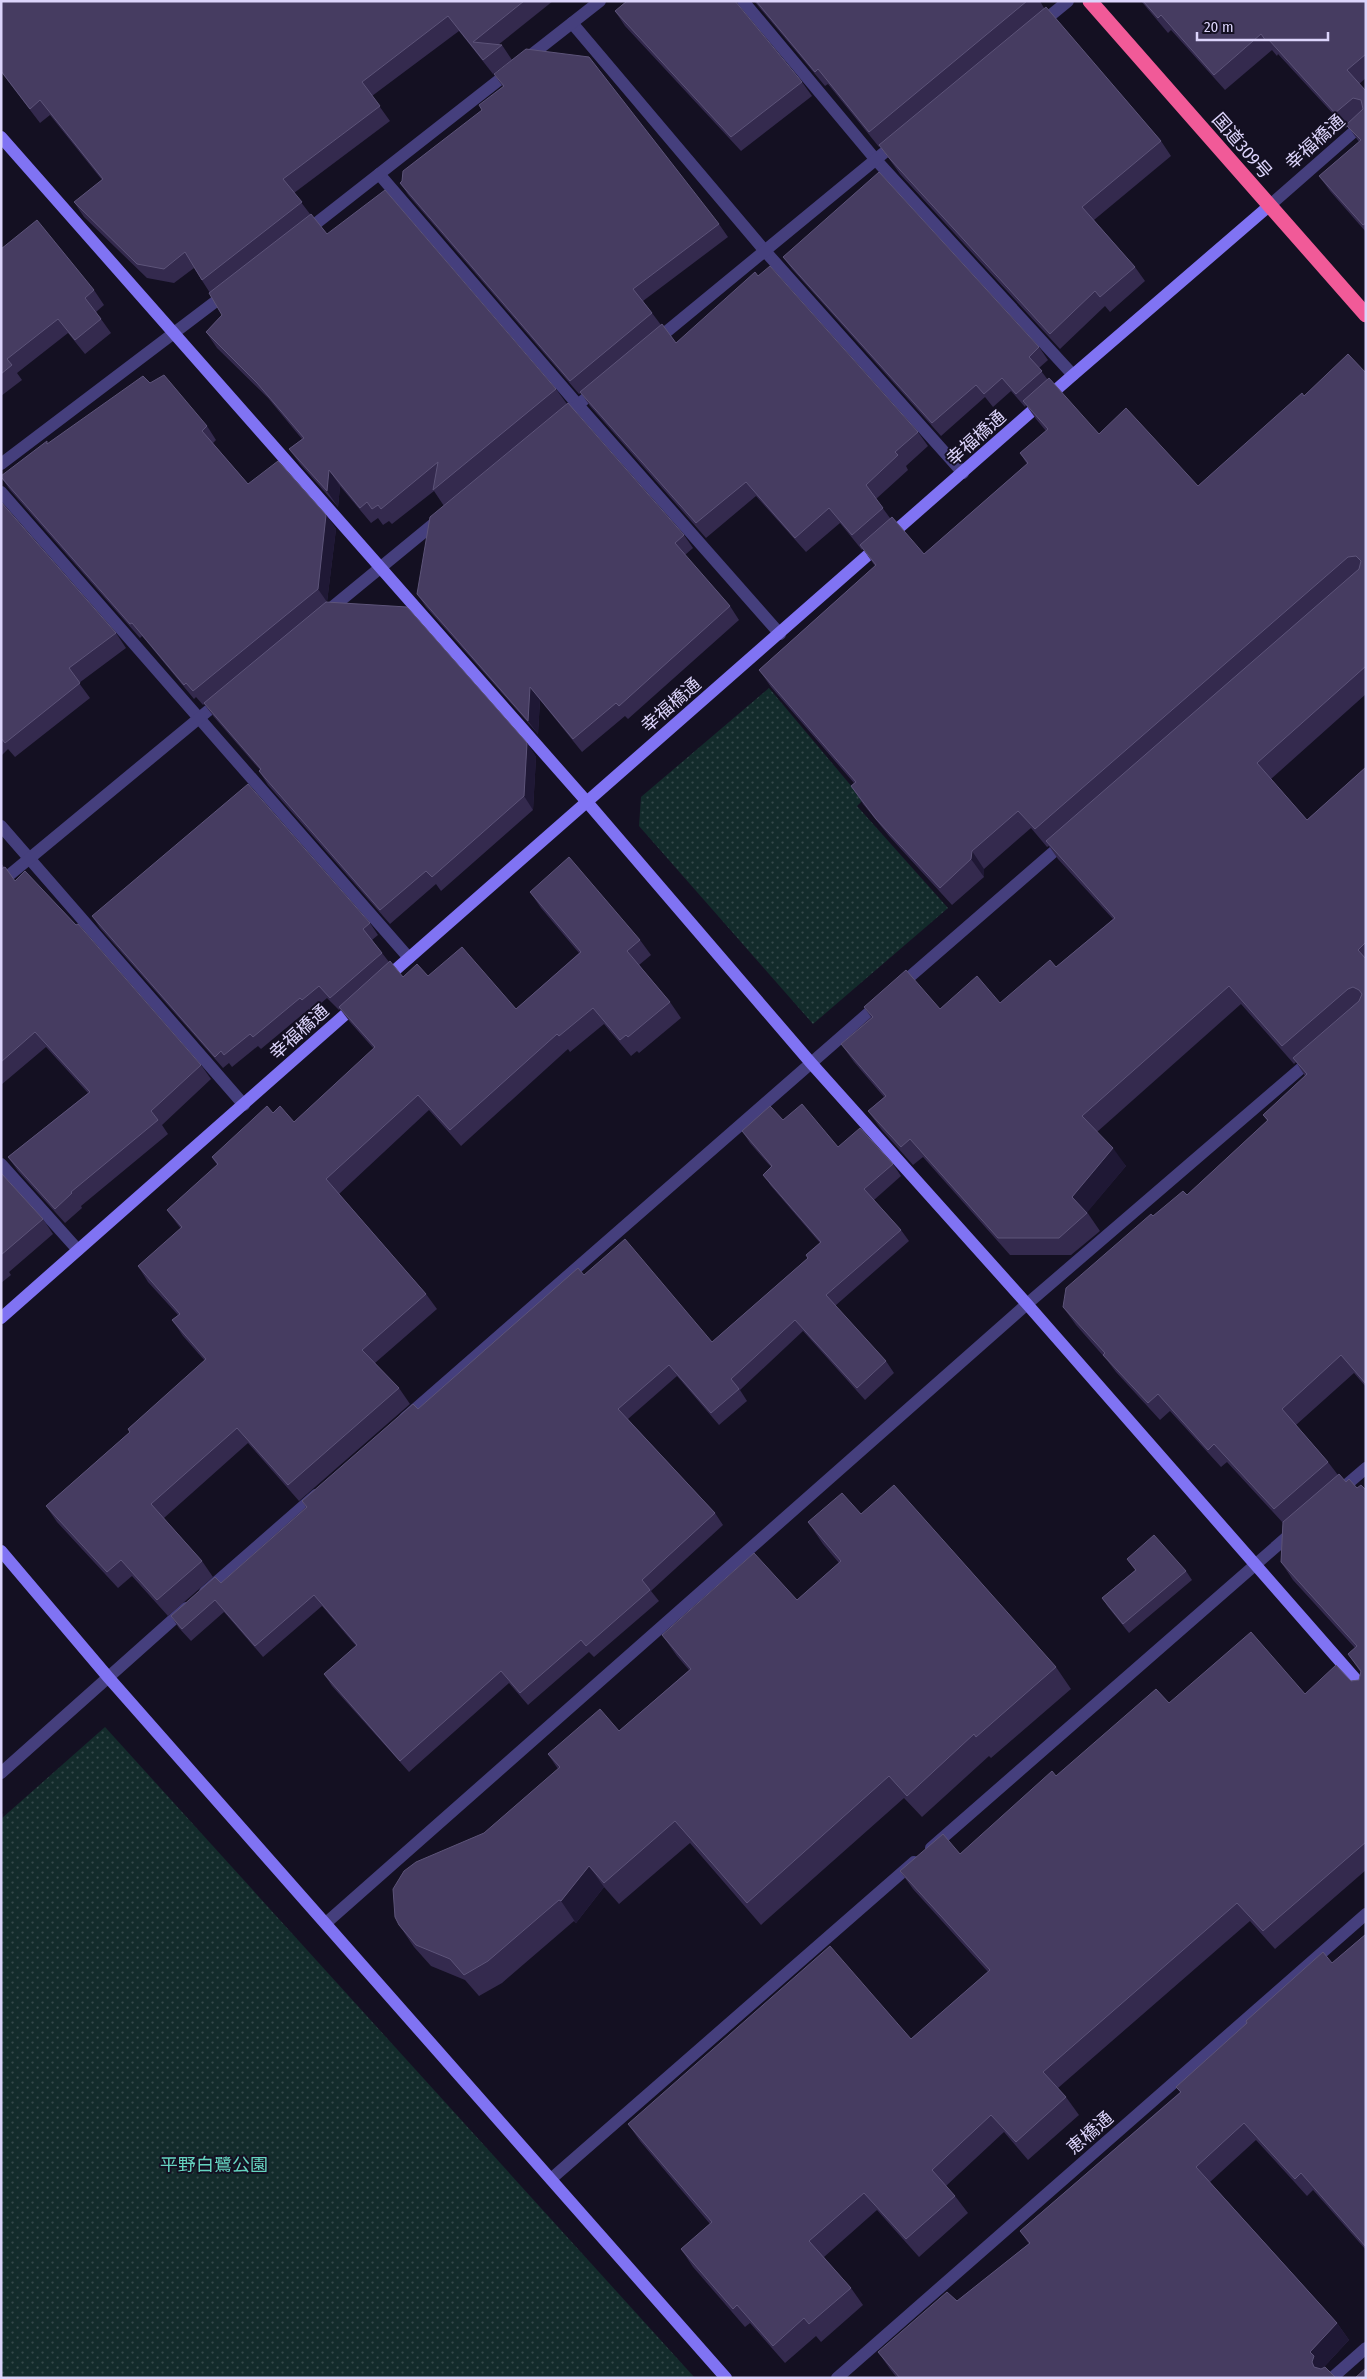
<svg xmlns="http://www.w3.org/2000/svg" width="1367" height="2379" font-family="'Fira Sans Condensed','Noto Sans JP',sans-serif">
<style>
.park{fill:url(#park-dots)}
.lines{fill:none;stroke-linecap:round;stroke-linejoin:round}
.street{stroke:#453f7d;stroke-width:12}
.secondary{stroke:#8073f3;stroke-width:12}
.highway{stroke:#f15a98;stroke-width:15}
.wall{fill:#342a4e}
.shaded-wall{fill:#1f1835}
.building{fill:#463c61;stroke:#5d5479}
.labels{text-anchor:middle;stroke-width:4;stroke-linejoin:round;paint-order:stroke}
.street-label{font-size:18px;fill:#dcd4fb;stroke:#141022}
.park-label{font-size:18px;fill:#66d5c1;stroke:#141022}
</style>
<defs>
<pattern id="park-dots" width="8" height="8" patternUnits="userSpaceOnUse" patternTransform="scale(1.25)"><rect width="8" height="8" fill="#132b2b"/><path d="M2 2h.1M6 6h.1" fill="none" stroke="#35494b" stroke-width="1.8" stroke-linecap="round"/></pattern>
</defs>
<rect width="100%" height="100%" fill="#141022"/>
<g class="park">
<path d="M 769,688 L 863,800 L 857,806 L 948,908 L 813,1024 L 639,826 L 641,797 Z"/>
<path d="M 105,1727 L 695,2378 L 1,2378 L 1,1819 Z"/>
</g>
<g class="lines">
<g class="street">
<path d="M 743,1 L 876,160 L 1073,375"/>
<path d="M 572,23 L 765,251 L 963,473"/>
<path d="M 1040,24 L 1068,1"/>
<path d="M 379,174 L 578,405 L 780,634"/>
<path d="M 1269,206 L 1366,121"/>
<path d="M 305,232 L 600,1"/>
<path d="M 654,342 L 897,142"/>
<path d="M 560,420 L 598,388"/>
<path d="M 1,464 L 228,292"/>
<path d="M 1,492 L 409,958"/>
<path d="M 324,614 L 442,517"/>
<path d="M 1,826 L 244,1105"/>
<path d="M 1,882 L 221,700"/>
<path d="M 898,987 L 1066,841"/>
<path d="M 1,1164 L 78,1250"/>
<path d="M 405,1418 L 881,1002"/>
<path d="M 1338,1492 L 1366,1468"/>
<path d="M 205,1592 L 316,1495"/>
<path d="M 1,1773 L 186,1608"/>
<path d="M 931,1848 L 1295,1530"/>
<path d="M 326,1923 L 1027,1304 L 1313,1058"/>
<path d="M 551,2179 L 914,1862"/>
<path d="M 837,2378 L 1366,1914"/>
<path d="M 1332,2378 L 1366,2348"/>
</g>
<g class="secondary">
<path d="M 1,137 L 587,802 L 811,1063 L 1027,1304 L 1366,1691"/>
<path d="M 385,979 L 1073,375 L 1269,206"/>
<path d="M 1,1318 L 357,1004"/>
<path d="M 1,1551 L 108,1677 L 726,2378"/>
</g>
<path class="highway" d="M 1090,1 L 1366,315"/>
</g>
<g class="wall">
<path d="M 1,1 L 553,1 L 498,45 L 502,45 L 512,60 L 493,74 L 459,31 L 372,96 L 390,121 L 294,193 L 310,214 L 327,234 L 556,389 L 567,404 L 444,506 L 434,491 L 392,524 L 389,521 L 383,525 L 378,518 L 371,523 L 340,486 L 338,507 L 300,464 L 289,449 L 302,439 L 268,398 L 217,348 L 206,332 L 222,315 L 210,293 L 194,268 L 174,283 L 147,278 L 84,217 L 74,202 L 102,180 L 50,115 L 40,123 L 1,72 Z"/>
<path d="M 627,1 L 736,1 L 736,3 L 802,82 L 812,96 L 741,151 L 625,26 L 615,11 Z"/>
<path d="M 754,1 L 1040,1 L 1044,8 L 1161,141 L 1171,156 L 1094,220 L 1135,267 L 1145,281 L 1110,312 L 1105,306 L 1060,349 L 900,174 L 880,146 L 879,147 L 828,84 L 825,86 Z"/>
<path d="M 1141,1 L 1366,1 L 1366,78 L 1359,84 L 1366,91 L 1366,232 L 1330,191 L 1319,176 L 1359,142 L 1348,126 L 1346,128 L 1278,54 L 1277,56 L 1272,50 L 1225,90 L 1171,30 L 1168,33 Z"/>
<path d="M 494,74 L 719,224 L 728,237 L 643,301 L 661,325 L 676,343 L 758,276 L 918,432 L 928,446 L 906,466 L 908,470 L 876,499 L 890,518 L 924,554 L 1027,464 L 1020,453 L 1046,431 L 1036,419 L 1026,405 L 1025,407 L 1011,391 L 993,407 L 985,397 L 941,436 L 792,269 L 783,257 L 1039,347 L 1048,360 L 1039,368 L 1048,380 L 1099,434 L 1198,486 L 1304,396 L 1366,373 L 1366,694 L 1271,779 L 1307,820 L 1366,767 L 1366,1387 L 1354,1373 L 1296,1425 L 1328,1462 L 1338,1475 L 1346,1482 L 1357,1488 L 1366,1490 L 1366,1870 L 1275,1949 L 1250,1921 L 1058,2088 L 1066,2097 L 1079,2115 L 1028,2160 L 1004,2132 L 946,2186 L 955,2196 L 968,2213 L 919,2257 L 877,2210 L 824,2257 L 851,2288 L 863,2305 L 821,2342 L 816,2336 L 785,2363 L 750,2323 L 745,2327 L 693,2267 L 681,2249 L 710,2224 L 640,2141 L 628,2124 L 911,2039 L 988,1972 L 913,1889 L 900,1871 L 960,1854 L 1056,1776 L 1169,1703 L 1305,1694 L 1351,1681 L 1359,1680 L 1361,1673 L 1348,1654 L 1355,1648 L 1293,1580 L 1281,1562 L 1283,1523 L 1227,1462 L 1221,1467 L 1170,1411 L 1160,1420 L 1116,1372 L 1106,1359 L 1076,1325 L 1063,1307 L 1153,1216 L 1187,1195 L 1267,1121 L 1263,1115 L 1305,1076 L 1296,1062 L 1294,1064 L 1241,1004 L 1097,1132 L 1126,1166 L 1087,1212 L 1100,1231 L 1071,1255 L 1010,1255 L 923,1157 L 913,1165 L 881,1129 L 868,1111 L 884,1097 L 854,1062 L 841,1044 L 871,1017 L 864,1007 L 940,1009 L 1000,1003 L 1056,967 L 1113,919 L 1058,859 L 1049,846 L 1047,847 L 1031,828 L 984,869 L 984,877 L 952,905 L 889,836 L 863,804 L 851,786 L 854,783 L 771,687 L 759,670 L 875,566 L 863,549 L 862,550 L 840,523 L 806,552 L 756,496 L 706,538 L 590,406 L 581,393 L 579,394 L 409,196 L 400,183 L 482,110 L 503,87 Z"/>
<path d="M 1,249 L 94,290 L 104,305 L 96,312 L 111,333 L 85,354 L 68,333 L 17,373 L 22,380 L 1,396 Z"/>
<path d="M 150,383 L 207,426 L 216,440 L 213,443 L 248,484 L 326,515 L 336,529 L 327,602 L 527,743 L 536,757 L 533,810 L 441,891 L 436,884 L 390,924 L 268,785 L 259,771 L 260,770 L 214,717 L 204,704 L 203,705 L 196,697 L 194,699 L 142,636 L 140,638 L 10,490 L 1,477 L 49,443 Z"/>
<path d="M 1,502 L 116,633 L 126,648 L 79,683 L 90,698 L 15,757 L 8,749 L 1,756 Z"/>
<path d="M 684,535 L 693,548 L 685,555 L 730,606 L 739,620 L 628,719 L 625,716 L 582,752 L 540,700 L 538,734 L 426,607 L 417,594 Z"/>
<path d="M 1,863 L 15,881 L 201,1065 L 211,1079 L 162,1125 L 168,1134 L 81,1206 L 82,1208 L 65,1223 L 18,1171 L 8,1157 L 88,1093 L 46,1047 L 1,1085 Z"/>
<path d="M 530,892 L 640,940 L 651,955 L 639,965 L 670,1002 L 681,1018 L 639,1053 L 637,1051 L 631,1056 L 604,1024 L 570,1052 L 568,1049 L 461,1146 L 429,1110 L 339,1194 L 426,1294 L 437,1309 L 375,1363 L 399,1388 L 410,1404 L 299,1501 L 248,1443 L 164,1518 L 202,1561 L 213,1577 L 168,1616 L 132,1576 L 118,1588 L 57,1522 L 46,1506 L 130,1432 L 128,1429 L 205,1361 L 183,1336 L 172,1320 L 178,1315 L 148,1282 L 138,1266 L 181,1229 L 167,1210 L 217,1165 L 212,1157 L 273,1113 L 294,1122 L 374,1049 L 350,1022 L 340,1009 L 339,1010 L 327,998 L 311,1012 L 309,1009 L 261,1049 L 258,1046 L 232,1067 L 229,1063 L 223,1068 L 100,928 L 92,916 L 370,923 L 378,935 L 372,940 L 389,962 L 403,977 L 428,976 L 516,1009 L 579,953 L 541,908 Z"/>
<path d="M 783,1120 L 838,1147 L 893,1164 L 901,1176 L 874,1200 L 901,1230 L 909,1241 L 835,1306 L 886,1361 L 894,1373 L 865,1400 L 803,1331 L 740,1390 L 747,1401 L 719,1425 L 677,1376 L 628,1419 L 715,1513 L 723,1525 L 651,1591 L 659,1601 L 594,1657 L 589,1652 L 528,1705 L 509,1683 L 409,1772 L 332,1686 L 324,1674 L 356,1646 L 322,1606 L 263,1657 L 224,1612 L 191,1641 L 179,1628 L 171,1616 L 221,1583 L 306,1507 L 302,1501 L 418,1409 L 584,1275 L 712,1342 L 808,1258 L 806,1255 L 820,1243 L 771,1186 L 763,1175 L 771,1167 L 750,1143 L 742,1131 Z"/>
<path d="M 1,1173 L 43,1219 L 53,1234 L 9,1272 L 11,1275 L 1,1283 Z"/>
<path d="M 861,1514 L 1056,1667 L 1071,1689 L 991,1758 L 989,1756 L 922,1817 L 904,1798 L 761,1925 L 690,1843 L 619,1904 L 604,1887 L 576,1923 L 574,1921 L 502,1983 L 479,1996 L 465,1980 L 431,1966 L 414,1947 L 399,1925 L 484,1833 L 558,1769 L 548,1754 L 619,1731 L 689,1670 L 677,1656 L 662,1635 L 797,1600 L 839,1563 L 823,1544 L 808,1522 Z"/>
<path d="M 1127,1559 L 1186,1571 L 1192,1580 L 1129,1633 L 1108,1607 L 1102,1598 L 1135,1570 Z"/>
<path d="M 1366,1934 L 1366,2250 L 1313,2190 L 1307,2196 L 1256,2140 L 1210,2182 L 1337,2323 L 1349,2340 L 1323,2368 L 1336,2378 L 897,2378 L 890,2369 L 878,2352 L 957,2301 L 1029,2244 L 1020,2231 L 1180,2092 L 1176,2087 L 1332,1963 Z"/>
</g>
<g class="shaded-wall">
<path d="M 329,470 L 340,486 L 338,507 L 327,491 Z"/>
<path d="M 326,515 L 336,529 L 327,602 L 318,589 Z"/>
<path d="M 530,687 L 540,700 L 538,734 L 528,721 Z"/>
<path d="M 527,743 L 536,757 L 533,810 L 524,796 Z"/>
<path d="M 972,851 L 984,869 L 984,877 L 971,859 Z"/>
<path d="M 1113,1148 L 1126,1166 L 1085,1215 L 1072,1197 Z"/>
<path d="M 589,1866 L 604,1887 L 576,1923 L 561,1901 Z"/>
<path d="M 1337,2323 L 1349,2340 L 1323,2368 L 1326,2373 L 1314,2367 L 1312,2362 L 1310,2352 Z"/>
</g>
<g class="building">
<path d="M 1,1 L 524,1 L 473,42 L 502,45 L 483,60 L 448,16 L 362,82 L 380,106 L 283,179 L 302,202 L 202,280 L 185,252 L 164,269 L 137,264 L 74,202 L 103,179 L 40,100 L 30,109 L 1,71 Z"/>
<path d="M 627,1 L 735,1 L 802,82 L 731,137 L 615,11 Z"/>
<path d="M 756,1 L 1027,1 L 869,132 L 818,69 L 815,72 Z"/>
<path d="M 1143,1 L 1366,1 L 1366,54 L 1347,70 L 1366,91 L 1366,223 L 1363,225 L 1319,176 L 1361,140 L 1346,125 L 1363,109 L 1361,100 L 1353,98 L 1335,113 L 1268,39 L 1266,41 L 1261,34 L 1214,75 L 1161,15 L 1158,18 Z"/>
<path d="M 1046,7 L 1161,141 L 1082,207 L 1135,267 L 1100,297 L 1095,291 L 1050,334 L 890,159 L 879,145 Z"/>
<path d="M 526,49 L 589,57 L 719,224 L 633,289 L 652,313 L 570,381 L 400,183 L 402,181 L 403,171 L 482,110 L 479,105 L 504,86 L 494,74 Z"/>
<path d="M 879,172 L 1039,347 L 1029,357 L 1042,371 L 1016,394 L 1002,378 L 984,394 L 976,385 L 932,423 L 783,257 Z"/>
<path d="M 385,190 L 556,389 L 433,490 L 438,462 L 381,509 L 378,505 L 372,509 L 367,502 L 360,508 L 329,470 L 327,491 L 289,449 L 304,438 L 257,383 L 206,332 L 222,315 L 209,293 L 311,214 L 327,234 Z"/>
<path d="M 37,220 L 94,290 L 85,298 L 101,319 L 75,340 L 58,319 L 7,359 L 12,365 L 1,374 L 1,249 Z"/>
<path d="M 770,266 L 918,432 L 895,452 L 898,455 L 866,485 L 883,508 L 852,535 L 829,508 L 795,538 L 746,482 L 696,523 L 580,392 L 662,324 L 676,343 L 755,272 L 758,276 Z"/>
<path d="M 1348,354 L 1366,373 L 1366,666 L 1257,763 L 1307,820 L 1366,767 L 1366,942 L 1358,950 L 1366,959 L 1366,1384 L 1341,1355 L 1282,1409 L 1328,1462 L 1274,1509 L 1214,1444 L 1208,1450 L 1158,1394 L 1148,1403 L 1103,1355 L 1105,1353 L 1063,1307 L 1066,1288 L 1151,1214 L 1153,1216 L 1183,1191 L 1187,1195 L 1268,1120 L 1263,1115 L 1307,1074 L 1293,1058 L 1359,1001 L 1362,994 L 1359,990 L 1353,987 L 1348,989 L 1282,1046 L 1229,986 L 1082,1116 L 1113,1148 L 1072,1197 L 1087,1213 L 1059,1238 L 998,1238 L 910,1139 L 901,1147 L 868,1111 L 886,1096 L 841,1044 L 873,1017 L 864,1007 L 906,970 L 940,1009 L 977,976 L 1000,1003 L 1050,960 L 1056,967 L 1115,918 L 1046,841 L 1359,569 L 1361,561 L 1356,556 L 1348,557 L 1035,829 L 1018,811 L 972,851 L 971,859 L 940,888 L 876,819 L 851,786 L 856,782 L 759,670 L 876,565 L 860,545 L 892,517 L 924,554 L 1028,463 L 1020,453 L 1048,429 L 1023,401 L 1049,378 L 1099,434 L 1126,408 L 1198,486 L 1284,409 L 1302,393 L 1304,396 Z"/>
<path d="M 164,375 L 207,426 L 202,431 L 248,484 L 278,461 L 326,515 L 318,589 L 193,691 L 186,683 L 184,685 L 132,623 L 130,624 L 1,477 L 1,476 L 47,441 L 47,444 L 143,376 L 150,383 Z"/>
<path d="M 568,403 L 684,535 L 675,543 L 730,606 L 619,706 L 616,703 L 573,739 L 530,687 L 528,721 L 417,594 L 430,517 Z"/>
<path d="M 1,502 L 116,633 L 69,668 L 80,683 L 5,743 L 1,738 Z"/>
<path d="M 326,602 L 407,607 L 527,743 L 524,796 L 432,877 L 426,871 L 380,910 L 259,771 L 261,769 L 204,703 Z"/>
<path d="M 248,784 L 370,923 L 363,929 L 382,953 L 330,998 L 319,986 L 302,1000 L 300,998 L 253,1037 L 250,1034 L 224,1055 L 221,1051 L 215,1057 L 92,916 Z"/>
<path d="M 569,857 L 640,940 L 627,951 L 670,1002 L 628,1037 L 626,1035 L 620,1040 L 593,1008 L 559,1036 L 557,1034 L 450,1130 L 418,1095 L 326,1179 L 426,1294 L 362,1350 L 399,1388 L 288,1485 L 237,1428 L 151,1504 L 202,1561 L 157,1600 L 121,1560 L 107,1572 L 46,1506 L 130,1432 L 128,1429 L 206,1359 L 172,1320 L 180,1314 L 138,1266 L 182,1227 L 167,1210 L 218,1164 L 212,1157 L 267,1106 L 273,1113 L 280,1106 L 294,1122 L 375,1047 L 339,1007 L 390,961 L 403,977 L 417,964 L 428,976 L 462,947 L 516,1009 L 581,952 L 530,892 Z"/>
<path d="M 5,867 L 15,881 L 25,871 L 76,925 L 78,924 L 201,1065 L 151,1111 L 158,1120 L 71,1192 L 72,1193 L 55,1209 L 8,1157 L 90,1092 L 35,1032 L 1,1062 L 1,869 Z"/>
<path d="M 802,1104 L 838,1147 L 860,1128 L 893,1164 L 864,1189 L 901,1230 L 826,1295 L 886,1361 L 857,1388 L 795,1320 L 731,1379 L 739,1389 L 711,1413 L 669,1365 L 618,1409 L 715,1513 L 642,1580 L 650,1590 L 586,1646 L 581,1640 L 520,1693 L 501,1671 L 400,1761 L 324,1674 L 357,1645 L 314,1595 L 255,1646 L 215,1600 L 182,1629 L 171,1616 L 215,1577 L 221,1583 L 307,1507 L 302,1501 L 413,1404 L 418,1409 L 578,1268 L 584,1275 L 625,1239 L 712,1342 L 808,1258 L 806,1255 L 821,1242 L 763,1175 L 772,1166 L 742,1131 L 770,1106 L 783,1120 Z"/>
<path d="M 1,1173 L 43,1219 L 1,1255 Z"/>
<path d="M 1339,1474 L 1346,1482 L 1349,1479 L 1357,1488 L 1361,1485 L 1366,1490 L 1366,1842 L 1263,1931 L 1237,1903 L 1043,2072 L 1066,2097 L 1016,2142 L 991,2115 L 932,2170 L 955,2196 L 906,2239 L 864,2193 L 809,2241 L 851,2288 L 809,2324 L 804,2318 L 773,2346 L 737,2305 L 733,2309 L 681,2249 L 712,2222 L 628,2124 L 830,1946 L 911,2039 L 990,1970 L 900,1871 L 943,1834 L 960,1854 L 1052,1771 L 1056,1776 L 1156,1689 L 1169,1703 L 1251,1632 L 1305,1694 L 1336,1665 L 1351,1681 L 1359,1680 L 1361,1671 L 1348,1654 L 1357,1646 L 1281,1562 L 1283,1522 Z"/>
<path d="M 894,1485 L 1056,1667 L 976,1737 L 974,1734 L 907,1796 L 889,1776 L 747,1903 L 675,1821 L 604,1883 L 589,1866 L 561,1901 L 559,1900 L 488,1961 L 464,1975 L 450,1959 L 416,1945 L 399,1925 L 395,1917 L 393,1889 L 404,1871 L 416,1862 L 484,1833 L 560,1767 L 548,1754 L 600,1709 L 619,1731 L 691,1669 L 662,1635 L 754,1553 L 797,1600 L 841,1561 L 808,1522 L 842,1493 L 861,1514 Z"/>
<path d="M 1154,1535 L 1186,1571 L 1123,1624 L 1102,1598 L 1136,1570 L 1127,1559 Z"/>
<path d="M 1366,1934 L 1366,2247 L 1301,2173 L 1295,2179 L 1244,2123 L 1196,2167 L 1337,2323 L 1310,2352 L 1314,2356 L 1312,2362 L 1314,2367 L 1321,2369 L 1325,2367 L 1336,2378 L 900,2378 L 878,2352 L 947,2292 L 957,2301 L 1030,2243 L 1020,2231 L 1181,2092 L 1176,2087 L 1247,2023 L 1246,2021 L 1323,1952 L 1332,1963 Z"/>
<path d="M 1366,2368 L 1366,2378 L 1355,2378 Z"/>
</g>
<g class="labels">
<g class="street-label">
<text transform="translate(1315 142) rotate(-42)" y="6">幸福橋通</text>
<text transform="translate(1242 146) rotate(49)" y="6">国道309号</text>
<text transform="translate(976 438) rotate(-42)" y="6">幸福橋通</text>
<text transform="translate(671 705) rotate(-41)" y="6">幸福橋通</text>
<text transform="translate(299 1032) rotate(-42)" y="6">幸福橋通</text>
<text transform="translate(1090 2133) rotate(-41)" y="6">恵橋通</text>
</g>
<g class="park-label">
<text x="214" y="2171">平野白鷺公園</text>
</g>
</g>
<rect width="1367" height="2379" fill="none" stroke="#dcd4fb" stroke-width="5"/>
<path d="M1197 32v8h131v-8" fill="none" stroke="#dcd4fb" stroke-width="2.5"/>
<text x="1204" y="32" font-size="15" fill="#dcd4fb" stroke="#141022" stroke-width="4" paint-order="stroke">20 m</text>
</svg>
